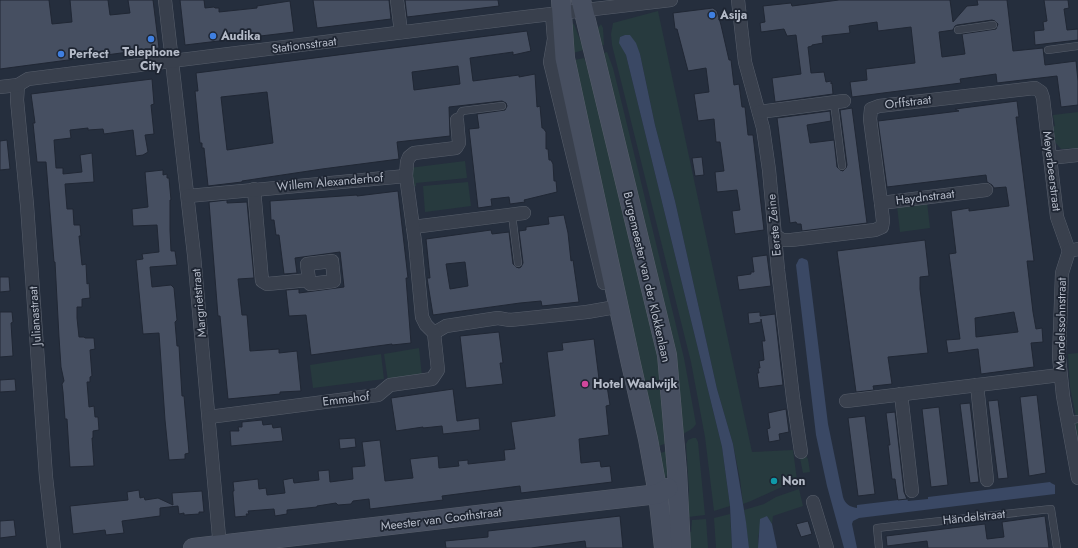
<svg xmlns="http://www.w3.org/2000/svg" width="1078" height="548" font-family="Jost,sans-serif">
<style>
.green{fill:#273a3e}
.water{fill:#3a4864}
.building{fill:#464f61;stroke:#202734;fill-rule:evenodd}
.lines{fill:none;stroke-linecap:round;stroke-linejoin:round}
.lane-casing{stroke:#575e6b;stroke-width:8}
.street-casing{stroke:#575e6b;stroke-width:14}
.secondary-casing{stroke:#575e6b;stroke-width:20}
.lane{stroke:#39404d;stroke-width:7}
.street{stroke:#39404d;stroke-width:13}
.secondary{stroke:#474f60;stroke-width:19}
.shop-dot{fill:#3f7fe0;stroke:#1e2532;stroke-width:1.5}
.hotel-dot{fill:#d1479c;stroke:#1e2532;stroke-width:1.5}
.culture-dot{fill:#0f9aa8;stroke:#1e2532;stroke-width:1.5}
.labels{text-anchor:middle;stroke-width:3.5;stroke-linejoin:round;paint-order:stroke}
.poi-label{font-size:12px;font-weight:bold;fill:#b5bbc8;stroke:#1e2532;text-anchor:start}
.street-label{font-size:12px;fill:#b5bbc8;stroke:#1e2532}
</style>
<rect width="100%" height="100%" fill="#252e3d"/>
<g class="green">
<path d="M 658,11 L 752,452 L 793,450 L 797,480 L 751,501 L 743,504 L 740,479 L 733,444 L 717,389 L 675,201 L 655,125 L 640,54 L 630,35 L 625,35 L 620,37 L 620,43 L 626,55 L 722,447 L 730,506 L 714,511 L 705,437 L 691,362 L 612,45 L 611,34 L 613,23 Z"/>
<path d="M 574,24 L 584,50 L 569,54 L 569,26 Z"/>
<path d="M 601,24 L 603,28 L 604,45 L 594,47 L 594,33 Z"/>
<path d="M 607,52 L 613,68 L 621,100 L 684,358 L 696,424 C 692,431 686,431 681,436 L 596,55 Z"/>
<path d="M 584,58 L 591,76 L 662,367 L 670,442 L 653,448 L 570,61 Z"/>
<path d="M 1078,112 L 1078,148 L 1061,149 L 1055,142 L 1053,127 L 1055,126 L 1053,115 Z"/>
<path d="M 465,161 L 467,178 L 416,183 L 416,186 L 412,187 L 409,168 Z"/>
<path d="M 468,182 L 471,206 L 425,212 L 423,186 Z"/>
<path d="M 927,202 L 930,228 L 900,232 L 897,206 Z"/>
<path d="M 419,348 L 422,376 L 388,381 L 384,354 Z"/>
<path d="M 1078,353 L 1078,441 L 1075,423 L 1076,417 L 1070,387 L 1068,354 Z"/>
<path d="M 381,354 L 384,379 L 313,388 L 310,365 Z"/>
<path d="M 693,438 L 696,438 L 698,442 L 705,515 L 688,517 L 689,490 L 686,444 L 688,440 Z"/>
<path d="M 670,450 L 668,471 L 664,483 L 654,455 Z"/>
<path d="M 803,452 L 808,459 L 810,472 L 803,473 L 799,453 Z"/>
<path d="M 799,489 L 803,506 L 773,516 L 772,524 L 767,516 L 758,536 L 758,548 L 749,548 L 744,510 L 764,504 L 776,497 Z"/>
<path d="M 730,514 L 732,548 L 716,548 L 714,518 Z"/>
<path d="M 706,519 L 708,548 L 683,548 L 683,533 L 691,532 L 692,520 Z"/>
</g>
<g class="water">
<path d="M 625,35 L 630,35 L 636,43 L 640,54 L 655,125 L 675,201 L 717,389 L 733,444 L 746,522 L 749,548 L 732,548 L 730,506 L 722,447 L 626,55 L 619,43 L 620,37 Z"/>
<path d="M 802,258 L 807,260 L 808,262 L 828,424 L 843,497 C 845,504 850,507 857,508 L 857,505 L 907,499 L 908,501 L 928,499 L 928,497 L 1050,482 L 1051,483 L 1055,485 L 1055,494 L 859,518 L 853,521 L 852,524 L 857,548 L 844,548 L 827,486 L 816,435 L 796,265 L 799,259 Z"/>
<path d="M 767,516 L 772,524 L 777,548 L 758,548 L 760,519 Z"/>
</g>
<g class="building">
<path d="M 0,0 L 49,0 L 52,24 L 72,22 L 70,0 L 108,0 L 110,15 L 130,13 L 128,0 L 153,0 L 159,48 L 0,69 Z"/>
<path d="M 180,0 L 204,0 L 205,8 L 214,7 L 215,8 L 219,8 L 219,12 L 257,8 L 257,6 L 290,1 L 294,32 L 185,45 Z"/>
<path d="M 313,0 L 389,0 L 391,19 L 317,28 Z"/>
<path d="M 405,0 L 498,0 L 499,6 L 407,17 Z"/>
<path d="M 839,0 L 950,0 L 953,22 L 967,6 L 978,5 L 977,0 L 1007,0 L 1013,51 L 1043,48 L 1045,65 L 1076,61 L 1078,81 L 1078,105 L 1061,107 L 1057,76 L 997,83 L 996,74 L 960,79 L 961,83 L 852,97 L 850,82 L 867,80 L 866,69 L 915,63 L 911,27 L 878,31 L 877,22 L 849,26 L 850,33 L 822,36 L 823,43 L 812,45 L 812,46 L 808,47 L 811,73 L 824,72 L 826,82 L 831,81 L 831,84 L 832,83 L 833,94 L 775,102 L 772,78 L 801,74 L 796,35 L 787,36 L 784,29 L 761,32 L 760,23 L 765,22 L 763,6 L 791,3 L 792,6 ZM 992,20 L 995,21 L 998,24 L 996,29 L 962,34 L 965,54 L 942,57 L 939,32 L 953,30 L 955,26 L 957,25 Z"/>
<path d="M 1044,0 L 1068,0 L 1069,8 L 1064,9 L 1067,30 L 1078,29 L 1078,40 L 1035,45 L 1034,31 L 1044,30 L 1043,22 L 1047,21 Z"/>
<path d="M 713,8 L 717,11 L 721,25 L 729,60 L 731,60 L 734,85 L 739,84 L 742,107 L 745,107 L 748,135 L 753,135 L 764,230 L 735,234 L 732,211 L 740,210 L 737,190 L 717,192 L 715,172 L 724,171 L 720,142 L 716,142 L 714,119 L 698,121 L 694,94 L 709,92 L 706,68 L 688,71 L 677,29 L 675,29 L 673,13 Z"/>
<path d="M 527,31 L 531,51 L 513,55 L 513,52 L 470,58 L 473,81 L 519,75 L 519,77 L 535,74 L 537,107 L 540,106 L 542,128 L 543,128 L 546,132 L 546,149 L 548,149 L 549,160 L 551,160 L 553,164 L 554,181 L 556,181 L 557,192 L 524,200 L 525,202 L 510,204 L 509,197 L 491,199 L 492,206 L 478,208 L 469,129 L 479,128 L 477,114 L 505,110 L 507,106 L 506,103 L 502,101 L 449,107 L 450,136 L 397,142 L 399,159 L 322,169 L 242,181 L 242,182 L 208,186 L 204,148 L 202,148 L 202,143 L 200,143 L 195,91 L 198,91 L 196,73 ZM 458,66 L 460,84 L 414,90 L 412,72 ZM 267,92 L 273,143 L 227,150 L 221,97 Z"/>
<path d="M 152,79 L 154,104 L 151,105 L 154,134 L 145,135 L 148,152 L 143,155 L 136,156 L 133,130 L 104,134 L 103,129 L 88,130 L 88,128 L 70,130 L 71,138 L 54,140 L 56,168 L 63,168 L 63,174 L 82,172 L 80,155 L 92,153 L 94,182 L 65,184 L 67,209 L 73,209 L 74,225 L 80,225 L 81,236 L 79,236 L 82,265 L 86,264 L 87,284 L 89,283 L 90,298 L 82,299 L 82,307 L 77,307 L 77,318 L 79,337 L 84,337 L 85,338 L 94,338 L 95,349 L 90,350 L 92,376 L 90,377 L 90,382 L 87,382 L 89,407 L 94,406 L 95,417 L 98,417 L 99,430 L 93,431 L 93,438 L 92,438 L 94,466 L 70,467 L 67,419 L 65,419 L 63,392 L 62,384 L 64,381 L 61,367 L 59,337 L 55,262 L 54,262 L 46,162 L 37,162 L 33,123 L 35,123 L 31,94 Z"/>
<path d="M 1017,101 L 1019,117 L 1016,117 L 1034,261 L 1027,261 L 1033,312 L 1036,329 L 1042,328 L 1043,342 L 1031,343 L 1034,367 L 981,374 L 978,349 L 948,353 L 946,340 L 960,339 L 949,254 L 956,253 L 951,211 L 969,208 L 969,211 L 1009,206 L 1006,187 L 994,188 L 992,185 L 987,182 L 986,175 L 887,187 L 878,121 L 959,111 L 955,109 ZM 1014,312 L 1018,332 L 976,337 L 975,318 Z"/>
<path d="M 852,108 L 867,223 L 802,231 L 801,224 L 797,224 L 796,222 L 790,223 L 777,118 L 830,111 L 831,121 L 807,125 L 810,143 L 834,140 L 837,167 L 840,170 L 843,171 L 846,168 L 847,165 L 840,110 Z"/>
<path d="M 7,140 L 10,169 L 0,170 L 0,141 Z"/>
<path d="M 702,157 L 704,175 L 695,176 L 692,158 Z"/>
<path d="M 163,170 L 163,175 L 167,174 L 167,178 L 169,178 L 171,200 L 170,200 L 170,230 L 171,251 L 175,251 L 177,265 L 150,267 L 152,287 L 171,285 L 174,288 L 177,320 L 175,322 L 177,346 L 179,346 L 182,396 L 184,396 L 189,453 L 185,454 L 185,459 L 169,460 L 165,420 L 159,333 L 143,334 L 136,260 L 143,259 L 142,254 L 159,252 L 157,225 L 133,226 L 132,209 L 148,207 L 145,172 Z"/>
<path d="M 398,191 L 408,278 L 406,278 L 411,343 L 392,345 L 392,344 L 311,355 L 306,315 L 289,316 L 286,290 L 299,289 L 299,293 L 344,287 L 340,252 L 295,258 L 297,273 L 284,274 L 279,235 L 276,235 L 274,220 L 271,220 L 270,201 L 357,195 L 357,196 Z"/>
<path d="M 227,200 L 227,203 L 247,202 L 254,278 L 238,279 L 242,315 L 247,315 L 250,351 L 279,349 L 279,353 L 297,351 L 301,391 L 280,392 L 280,394 L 228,399 L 220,316 L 218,316 L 209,202 Z"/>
<path d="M 564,215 L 568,233 L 571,261 L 573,260 L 579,302 L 542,306 L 541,301 L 520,303 L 433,315 L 427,278 L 430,278 L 426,239 L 491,230 L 492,234 L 509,232 L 513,264 L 516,267 L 519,268 L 521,267 L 523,263 L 519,231 L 526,230 L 526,227 L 549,224 L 548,217 ZM 465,262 L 468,286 L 450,289 L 446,264 Z"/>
<path d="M 925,240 L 929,276 L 920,277 L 920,289 L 928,353 L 888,357 L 892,384 L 873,386 L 874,390 L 856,392 L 837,251 Z"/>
<path d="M 767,255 L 771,286 L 739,290 L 737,276 L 751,274 L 751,272 L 754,272 L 752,257 Z"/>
<path d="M 0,277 L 9,277 L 10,291 L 0,292 Z"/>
<path d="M 0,312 L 12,312 L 13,322 L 11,323 L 13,356 L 0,357 Z"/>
<path d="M 760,312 L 760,316 L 775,314 L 783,385 L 759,388 L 757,373 L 759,373 L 758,368 L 760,368 L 759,361 L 764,360 L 762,341 L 765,341 L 761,319 L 761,322 L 749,324 L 748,313 Z"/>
<path d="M 499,332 L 503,363 L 500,363 L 503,384 L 466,388 L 460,336 Z"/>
<path d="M 594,339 L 599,379 L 602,379 L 603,386 L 607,386 L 610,405 L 606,406 L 609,435 L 579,439 L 581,463 L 600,461 L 601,467 L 610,466 L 612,482 L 521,493 L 520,486 L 442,496 L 443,500 L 370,509 L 369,499 L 353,501 L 351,504 L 338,505 L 336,503 L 317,506 L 317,507 L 287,510 L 287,514 L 275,516 L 274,509 L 248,511 L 249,514 L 246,514 L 247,516 L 235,517 L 233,494 L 233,491 L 234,491 L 233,482 L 258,479 L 259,489 L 266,488 L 267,495 L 285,493 L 283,480 L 293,478 L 294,483 L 319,480 L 318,471 L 329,470 L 330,482 L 353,479 L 352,467 L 365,466 L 362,442 L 380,440 L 385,481 L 413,478 L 410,459 L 438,456 L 439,468 L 459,466 L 458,461 L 468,460 L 468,464 L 505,460 L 504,450 L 515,449 L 511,422 L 555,416 L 547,352 L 563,350 L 562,343 Z"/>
<path d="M 15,379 L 16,391 L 0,392 L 0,380 Z"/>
<path d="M 453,389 L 457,421 L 479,418 L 480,430 L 443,434 L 442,426 L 423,428 L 423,427 L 396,431 L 391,398 Z"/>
<path d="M 1037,395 L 1046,473 L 1029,476 L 1020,397 Z"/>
<path d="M 998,400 L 1008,478 L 998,479 L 988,401 Z"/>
<path d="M 970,403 L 979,482 L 970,483 L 960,404 Z"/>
<path d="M 939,407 L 948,485 L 931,487 L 922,409 Z"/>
<path d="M 786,409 L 789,432 L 779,434 L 780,440 L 769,442 L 767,429 L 770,428 L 768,413 Z"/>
<path d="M 895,412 L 904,492 L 907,499 L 898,500 L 895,479 L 892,479 L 888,445 L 890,445 L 886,413 Z"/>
<path d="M 865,416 L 875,494 L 858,496 L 848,418 Z"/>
<path d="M 262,420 L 263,425 L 272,424 L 273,428 L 281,427 L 283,441 L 231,446 L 230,431 L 239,431 L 238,427 L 242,427 L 242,422 Z"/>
<path d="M 355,438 L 356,447 L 340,449 L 339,439 Z"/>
<path d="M 139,490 L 140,498 L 144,497 L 145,500 L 158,498 L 173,505 L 172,493 L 202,491 L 204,512 L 199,512 L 199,514 L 184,515 L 184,513 L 179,514 L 178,506 L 160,508 L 160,516 L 122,521 L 124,533 L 106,535 L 105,530 L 73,534 L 70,506 L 128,500 L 127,492 Z"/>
<path d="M 620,516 L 623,548 L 586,548 L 585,541 L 531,548 L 446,548 L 445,541 L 488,537 L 488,531 Z"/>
<path d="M 1045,516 L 1049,548 L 928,548 L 927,541 L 887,546 L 886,536 L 985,524 L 987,539 L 1004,537 L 1002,522 Z"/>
<path d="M 14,520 L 16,536 L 0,538 L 0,521 Z"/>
<path d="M 808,521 L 812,534 L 801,537 L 796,524 Z"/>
</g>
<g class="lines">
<g class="lane-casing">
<g id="lane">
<path d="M 958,30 L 993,25"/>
<path d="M 1048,50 L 1078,46"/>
<path d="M 834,103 L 842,166"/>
<path d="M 457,120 L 462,111 L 502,106"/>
<path d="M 512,215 L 518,263"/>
<path d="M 1067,421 L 1078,419"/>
<path d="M 879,548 L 877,528 L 1051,509 L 1057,548"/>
</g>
</g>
<g class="street-casing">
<g id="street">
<path d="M 165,0 L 194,255 L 220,548"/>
<path d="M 397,0 L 401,32"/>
<path d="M 738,0 L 745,62 L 763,128 L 769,170 L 778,270 L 793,398 L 801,452"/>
<path d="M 552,14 L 554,39 L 550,62 L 604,283"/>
<path d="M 18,85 L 17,100 L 27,205 L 46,477 L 54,548"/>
<path d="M 0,87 L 18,85 L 28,79 L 517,18 L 671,0"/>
<path d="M 759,112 L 844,101"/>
<path d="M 1050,158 L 1078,155"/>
<path d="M 254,189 L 262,281 L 267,284 L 309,280 L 310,284 L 334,281 L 332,261 L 307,264 L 309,280"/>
<path d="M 188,196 L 406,176"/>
<path d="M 881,203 L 870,119 L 871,109 L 879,106 L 1035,88 L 1041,92 L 1043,98 L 1057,217 L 1069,251"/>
<path d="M 413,227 L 524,213"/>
<path d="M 775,235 L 782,240 L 791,240 L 875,230 L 882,227 L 883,221 L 881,203 L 986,190"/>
<path d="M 1078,249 L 1069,251 L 1062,273 L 1059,357 L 1063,396 L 1078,478"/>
<path d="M 434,333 L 446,326 L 498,318 L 510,320 L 587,312 L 610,308"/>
<path d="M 977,385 L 987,480"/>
<path d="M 901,394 L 912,491"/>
<path d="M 846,401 L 1060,375"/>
<path d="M 209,417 L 378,395 L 390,385 L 432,379 L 438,370 L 434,333 L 426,325 L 422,317 L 415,242 L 406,176 L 407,162 L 409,157 L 414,153 L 456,148 L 459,143 L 457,120"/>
<path d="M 813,502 L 827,548"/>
</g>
</g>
<g class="secondary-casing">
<g id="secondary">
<path d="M 561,0 L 565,58 L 631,364 L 648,439 L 658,494 L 664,548"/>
<path d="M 581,0 L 667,355 L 677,471 L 681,548"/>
<path d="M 193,548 L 658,494 L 668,488"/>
</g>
</g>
<use href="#lane" class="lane"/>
<use href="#street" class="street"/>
<use href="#secondary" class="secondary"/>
</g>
<g class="shop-dot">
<circle cx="712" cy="15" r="4"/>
<circle cx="213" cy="36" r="4"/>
<circle cx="151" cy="39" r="4"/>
<circle cx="61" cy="54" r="4"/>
</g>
<circle class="hotel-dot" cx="585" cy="384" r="4"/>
<circle class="culture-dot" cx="774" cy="481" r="4"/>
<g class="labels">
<g class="poi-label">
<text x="720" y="19">Asija</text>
<text x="221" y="40">Audika</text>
<text x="151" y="56" text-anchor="middle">Telephone<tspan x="151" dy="14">City</tspan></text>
<text x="69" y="58">Perfect</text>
<text x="593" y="388">Hotel Waalwijk</text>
<text x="782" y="485">Non</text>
</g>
<g class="street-label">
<text transform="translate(304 45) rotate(-7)" y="4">Stationsstraat</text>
<text transform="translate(908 102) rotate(-7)" y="4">Orffstraat</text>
<text transform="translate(1052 171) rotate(83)" y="4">Meyerbeerstraat</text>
<text transform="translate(330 182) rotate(-5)" y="4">Willem Alexanderhof</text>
<text transform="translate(925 197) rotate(-7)" y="4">Haydnstraat</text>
<text transform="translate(774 225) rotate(-95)" y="4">Eerste Zeine</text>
<text transform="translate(647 277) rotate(77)" y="4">Burgemeester van der Klokkenlaan</text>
<text transform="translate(199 303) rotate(-95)" y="4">Margrietstraat</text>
<text transform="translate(35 316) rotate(-94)" y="4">Julianastraat</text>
<text transform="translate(1061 324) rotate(-89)" y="4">Mendelssohnstraat</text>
<text transform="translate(346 399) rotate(-7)" y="4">Emmahof</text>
<text transform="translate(974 517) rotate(-6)" y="4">Händelstraat</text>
<text transform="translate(441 519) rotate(-7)" y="4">Meester van Coothstraat</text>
</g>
</g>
</svg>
